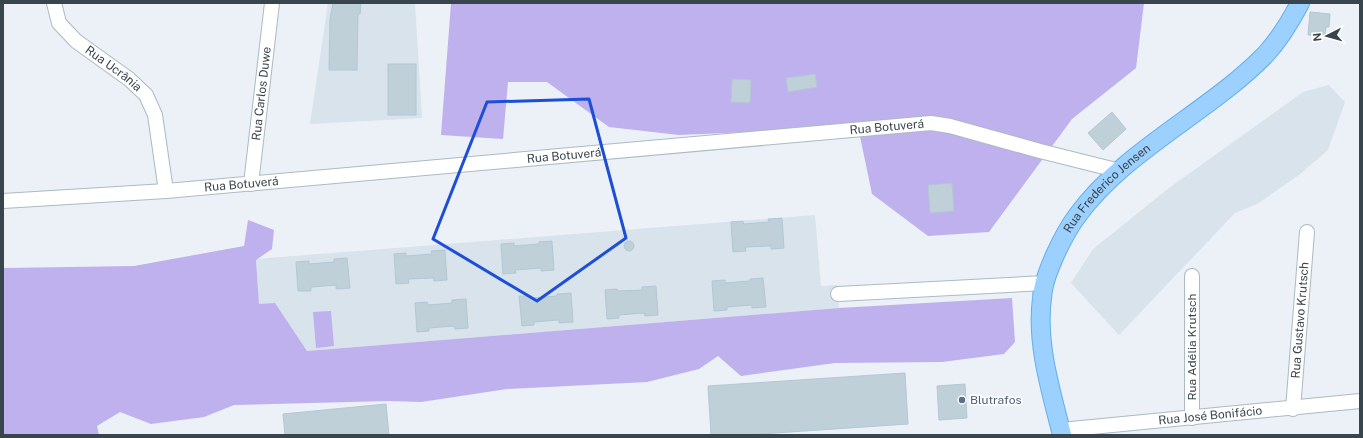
<svg xmlns="http://www.w3.org/2000/svg" width="1363" height="438" font-family="'Public Sans',sans-serif">
<style>
.residential{fill:#d9e3eb}
.green{fill:#beb1ed}
.building{fill:#bfd0d9;stroke:#b2c8d5}
.lines{fill:none;stroke-linecap:round;stroke-linejoin:round}
.minor-casing{stroke:#acbac3;stroke-width:16}
.major-casing{stroke:#62aeee;stroke-width:20}
.minor{stroke:#fff;stroke-width:14}
.major{stroke:#9cd0ff;stroke-width:18}
.marked{fill:none;stroke:#1d4ed8;stroke-width:3;stroke-linejoin:round}
.service-dot{fill:#5c6f8a;stroke:#fff;stroke-width:1.5}
.labels{text-anchor:middle;stroke-width:3;stroke-linejoin:round;paint-order:stroke}
.street-label{font-size:12px;fill:#38454c;stroke:#fff}
.service-label{font-size:12px;fill:#4e5e75;stroke:#fff;text-anchor:start}
</style>
<rect width="100%" height="100%" fill="#ebf1f7"/>
<g class="residential">
<path d="M 328,3 L 415,3 L 422,118 L 310,124 Z"/>
<path d="M 1329,85 L 1345,102 L 1328,150 L 1299,175 L 1257,204 L 1235,213 L 1119,335 L 1071,283 L 1093,249 L 1169,188 L 1303,92 Z"/>
<path d="M 815,215 L 821,286 L 837,285 L 839,308 L 307,351 L 275,304 L 259,305 L 256,259 Z"/>
</g>
<g class="green">
<path d="M 451,3 L 1144,3 L 1136,68 L 1072,119 L 989,232 L 928,236 L 872,194 L 857,122 L 749,132 L 679,135 L 609,127 L 547,82 L 508,82 L 503,139 L 441,135 Z"/>
<path d="M 248,220 L 274,230 L 272,249 L 256,260 L 259,304 L 275,303 L 307,351 L 839,308 L 1012,298 L 1015,342 L 1004,354 L 942,362 L 835,363 L 741,376 L 718,356 L 699,369 L 647,382 L 507,389 L 421,402 L 388,401 L 234,405 L 204,417 L 151,424 L 120,412 L 97,426 L 99,435 L 3,435 L 3,268 L 134,266 L 244,246 Z"/>
<path d="M 331,311 L 334,346 L 316,348 L 313,312 Z"/>
</g>
<g class="building">
<path d="M 333,3 L 361,3 L 360,14 L 358,14 L 357,70 L 329,70 L 330,19 Z"/>
<path d="M 1310,12 L 1330,14 L 1329,27 L 1326,27 L 1325,36 L 1308,35 Z"/>
<rect x="388" y="64" width="28" height="51"/>
<path d="M 815,74 L 817,87 L 788,92 L 786,78 Z"/>
<path d="M 732,79 L 751,80 L 750,103 L 731,102 Z"/>
<path d="M 1112,112 L 1126,129 L 1103,150 L 1088,133 Z"/>
<path d="M 952,183 L 954,211 L 930,213 L 928,185 Z"/>
<path d="M 782,218 L 784,248 L 771,249 L 771,246 L 745,247 L 746,251 L 733,252 L 731,222 L 743,221 L 744,224 L 769,222 L 768,219 Z"/>
<path d="M 552,241 L 554,270 L 541,271 L 541,268 L 515,270 L 516,273 L 503,274 L 501,244 L 514,243 L 514,246 L 539,244 L 539,242 Z"/>
<circle cx="629" cy="246" r="5"/>
<path d="M 445,250 L 447,280 L 434,281 L 433,278 L 408,279 L 409,283 L 396,284 L 394,254 L 406,253 L 406,256 L 432,254 L 431,251 Z"/>
<path d="M 347,258 L 350,288 L 336,289 L 336,285 L 311,287 L 311,291 L 298,291 L 296,262 L 309,261 L 309,264 L 334,262 L 334,259 Z"/>
<path d="M 763,278 L 766,307 L 752,308 L 752,305 L 727,307 L 727,310 L 714,311 L 712,281 L 725,280 L 725,283 L 750,281 L 750,279 Z"/>
<path d="M 656,286 L 658,315 L 645,316 L 644,313 L 619,315 L 619,318 L 607,319 L 605,290 L 617,289 L 618,291 L 642,290 L 642,287 Z"/>
<path d="M 571,293 L 573,322 L 559,323 L 559,320 L 534,322 L 534,325 L 522,326 L 519,296 L 532,296 L 532,298 L 557,296 L 557,294 Z"/>
<path d="M 466,299 L 468,328 L 455,329 L 454,326 L 429,328 L 429,331 L 417,332 L 415,303 L 427,302 L 428,305 L 452,303 L 452,300 Z"/>
<path d="M 905,373 L 908,424 L 746,435 L 711,435 L 708,386 Z"/>
<path d="M 965,384 L 967,418 L 939,420 L 937,386 Z"/>
<path d="M 386,404 L 389,435 L 285,435 L 283,414 Z"/>
</g>
<g class="lines">
<g class="minor-casing">
<g id="minor">
<path id="s1" d="M 54,3 L 59,23 L 76,41 L 129,79 L 146,95 L 155,115 L 166,191"/>
<path id="s2" d="M 251,184 L 272,3"/>
<path id="s3" d="M 3,201 L 166,191 L 931,123 L 950,126 L 1040,151 L 1120,171"/>
<path d="M 1192,276 L 1192,418"/>
<path d="M 838,294 L 1045,283"/>
<path id="s4" d="M 1293,409 L 1307,232"/>
<path id="s5" d="M 1061,430 L 1360,401"/>
</g>
</g>
<g class="major-casing">
<g id="major">
<path id="s6" d="M 1062,435 C 1051,391 1036,344 1042,298 C 1043,283 1049,269 1055,255 C 1061,242 1068,228 1077,216 C 1125,150 1208,113 1265,55 C 1279,40 1290,22 1300,3"/>
</g>
</g>
<use href="#minor" class="minor"/>
<use href="#major" class="major"/>
</g>
<path class="marked" d="M 589,99 L 626,238 L 537,301 L 433,239 L 487,102 Z"/>
<circle class="service-dot" cx="962" cy="400" r="4"/>
<g class="labels">
<g class="street-label">
<text dy="4" stroke="none"><textPath href="#s1" startOffset="92">Rua Ucrânia</textPath></text>
<text dy="4" stroke="none"><textPath href="#s2" startOffset="91">Rua Carlos Duwe</textPath></text>
<text dy="4" stroke="none"><textPath href="#s3" startOffset="887">Rua Botuverá</textPath></text>
<text dy="4" stroke="none"><textPath href="#s3" startOffset="563">Rua Botuverá</textPath></text>
<text dy="4" stroke="none"><textPath href="#s3" startOffset="239">Rua Botuverá</textPath></text>
<text dy="4" stroke="none"><textPath href="#s6" startOffset="270">Rua Frederico Jensen</textPath></text>
<text dy="4" stroke="none"><textPath href="#s4" startOffset="89">Rua Gustavo Krutsch</textPath></text>
<text transform="translate(1192 347) rotate(-90)" y="4">Rua Adélia Krutsch</text>
<text dy="4" stroke="none"><textPath href="#s5" startOffset="150">Rua José Bonifácio</textPath></text>
</g>
<g class="service-label">
<text x="970" y="404">Blutrafos</text>
</g>
</g>
<rect width="1363" height="438" fill="none" stroke="#38454c" stroke-width="8"/>
<g transform="translate(1327 36) rotate(264)" stroke="#ffffff" stroke-width="3" paint-order="stroke">
<path d="M0-3L7 15L0 10L-7 15Z" fill="#38454c"/>
<text y="-6" font-size="11" font-weight="bold" text-anchor="middle" fill="#38454c">N</text>
</g>
</svg>
